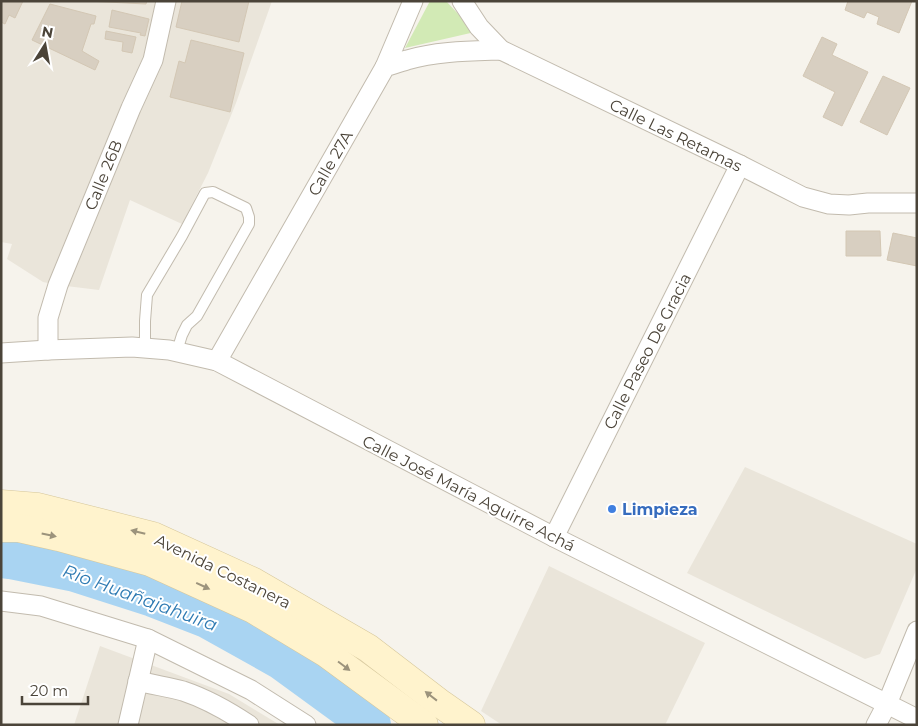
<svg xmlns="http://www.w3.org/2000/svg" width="918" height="726" font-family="Montserrat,sans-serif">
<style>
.residential{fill:#eae5da}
.green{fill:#d2eab5}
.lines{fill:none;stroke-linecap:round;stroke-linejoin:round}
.river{stroke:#a9d4f2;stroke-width:40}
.building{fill:#d8cfc1;stroke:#d3c7b4}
.lane-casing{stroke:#c2bbae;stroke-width:12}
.street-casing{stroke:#c2bbae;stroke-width:21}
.secondary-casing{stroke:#d6c79b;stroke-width:29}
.lane{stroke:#fff;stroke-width:10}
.street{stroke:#fff;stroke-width:19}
.secondary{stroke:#fff3cd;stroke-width:28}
.oneway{fill:#9c937c}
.shop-dot{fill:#3f7fe0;stroke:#fff;stroke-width:2}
.labels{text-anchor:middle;stroke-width:4;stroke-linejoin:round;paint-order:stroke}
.street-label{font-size:16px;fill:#4b4439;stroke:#fff}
.shop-label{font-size:16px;font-weight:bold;fill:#366cbe;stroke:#fff;text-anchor:start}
.water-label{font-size:18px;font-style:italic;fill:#2e7ab2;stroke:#fff}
</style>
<rect width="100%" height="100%" fill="#f6f3ec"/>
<g class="residential">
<path d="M 1,1 L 272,1 L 236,103 L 208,173 L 182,224 L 130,200 L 99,290 L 58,285 L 43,282 L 7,259 L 12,244 L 1,242 Z"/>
<path d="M 745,467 L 917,544 L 917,568 L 880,654 L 865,659 L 687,573 Z"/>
<path d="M 549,566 L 705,643 L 665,725 L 502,725 L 481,711 Z"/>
<path d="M 100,646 L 229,694 L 280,725 L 74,725 Z"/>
</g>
<path class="green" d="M 430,1 L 446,1 L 475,32 L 405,48 Z"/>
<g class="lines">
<path class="river" d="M 1,558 L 10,559 L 75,572 L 153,597 L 207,618 L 282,660 L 371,725"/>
</g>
<g class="building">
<path d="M 1,1 L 23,1 L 15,18 L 9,15 L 5,24 L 1,22 Z"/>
<path d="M 87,1 L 147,1 L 146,4 Z"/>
<path d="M 182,1 L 249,1 L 239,42 L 176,27 Z"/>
<path d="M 848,1 L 912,1 L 899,33 L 877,24 L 879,17 L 867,12 L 864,18 L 845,10 Z"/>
<path d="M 50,4 L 96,16 L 94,24 L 91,24 L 82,51 L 99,61 L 95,70 L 32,40 Z"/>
<path d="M 112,10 L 149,19 L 145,36 L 140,35 L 141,33 L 109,27 Z"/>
<path d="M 106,31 L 136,37 L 132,53 L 122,51 L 123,42 L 105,39 Z"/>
<path d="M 822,37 L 837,44 L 832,55 L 868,72 L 842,126 L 823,117 L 835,92 L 803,76 Z"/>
<path d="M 191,40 L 244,53 L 230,112 L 170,97 L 179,61 L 185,63 Z"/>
<path d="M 883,76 L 910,88 L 887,135 L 860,122 Z"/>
<path d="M 846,231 L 880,231 L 881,256 L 846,256 Z"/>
<path d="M 893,233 L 917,238 L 917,266 L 887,260 Z"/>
</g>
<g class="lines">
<g class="lane-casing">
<path id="lane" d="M 145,348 L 145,321 L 147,295 L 182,236 L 205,193 L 213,192 L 246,208 L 249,217 L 249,224 L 197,316 L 187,325 L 182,335 L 177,351"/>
</g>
<g class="street-casing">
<g id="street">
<path d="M 462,1 L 479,27 L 501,50 L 740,165 L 803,197 L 829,204 L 849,205 L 868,203 L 917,203"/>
<path d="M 385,67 L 413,1"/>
<path d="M 48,350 L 48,318 L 58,285 L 131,108 L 153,60 L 166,1"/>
<path d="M 1,353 L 48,350 L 132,347 L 169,350 L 217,361 L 554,537 L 917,719"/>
<path d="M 217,361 L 385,67 C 392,65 399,62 407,60 C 437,51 470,51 501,50"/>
<path d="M 554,537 L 740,165"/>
<path d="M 1,601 L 41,606 L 148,639 L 251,690 L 306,725"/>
<path d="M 138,681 C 153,685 169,687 183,691 C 207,699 228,711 249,725"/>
<path d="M 128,725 L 148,639"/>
<path d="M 876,725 L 887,704 L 917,631"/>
</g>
</g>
<g class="secondary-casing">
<g id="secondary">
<path d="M 1,504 L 38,507 L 153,536 L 254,582 L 368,648 L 441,704 L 471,725"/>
<path d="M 1,528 L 19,528 L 59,537 L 150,562 L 253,609 L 326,653 L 424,725"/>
</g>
</g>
<use href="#lane" class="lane"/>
<use href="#street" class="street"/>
<use href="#secondary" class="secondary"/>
</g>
<defs><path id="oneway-solid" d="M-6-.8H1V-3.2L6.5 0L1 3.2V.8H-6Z" transform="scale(1.25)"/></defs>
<g class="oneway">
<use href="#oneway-solid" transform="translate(138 532) rotate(-166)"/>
<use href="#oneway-solid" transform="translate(49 535) rotate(12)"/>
<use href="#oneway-solid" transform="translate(203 586) rotate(25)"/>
<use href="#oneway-solid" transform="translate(344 666) rotate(37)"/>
<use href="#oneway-solid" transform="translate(431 696) rotate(-142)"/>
</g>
<circle class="shop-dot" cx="612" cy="509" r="5"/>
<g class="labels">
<g class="street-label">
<text transform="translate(676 135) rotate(26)" y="6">Calle Las Retamas</text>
<text transform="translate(330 163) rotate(-60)" y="6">Calle 27A</text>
<text transform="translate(103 175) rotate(-68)" y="6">Calle 26B</text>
<text transform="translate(647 351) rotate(-63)" y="6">Calle Paseo De Gracia</text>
<text transform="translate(469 493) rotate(27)" y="6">Calle José María Aguirre Achá</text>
<text transform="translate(223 571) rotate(26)" y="6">Avenida Costanera</text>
</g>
<g class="shop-label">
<text x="622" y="515">Limpieza</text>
</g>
<g class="water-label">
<text transform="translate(140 598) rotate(20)" y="6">Río Huañajahuira</text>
</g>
</g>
<rect width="918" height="726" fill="none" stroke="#4b4439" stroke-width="5"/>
<g transform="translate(45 45) rotate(11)" stroke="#ffffff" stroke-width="4" paint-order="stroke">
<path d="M0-4L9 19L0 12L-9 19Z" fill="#4b4439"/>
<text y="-8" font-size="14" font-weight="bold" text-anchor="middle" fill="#4b4439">N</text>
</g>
<path d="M22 696v8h66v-8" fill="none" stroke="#4b4439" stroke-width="2.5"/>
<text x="30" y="696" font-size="15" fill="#4b4439" stroke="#ffffff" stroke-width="4" paint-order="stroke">20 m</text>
</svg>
